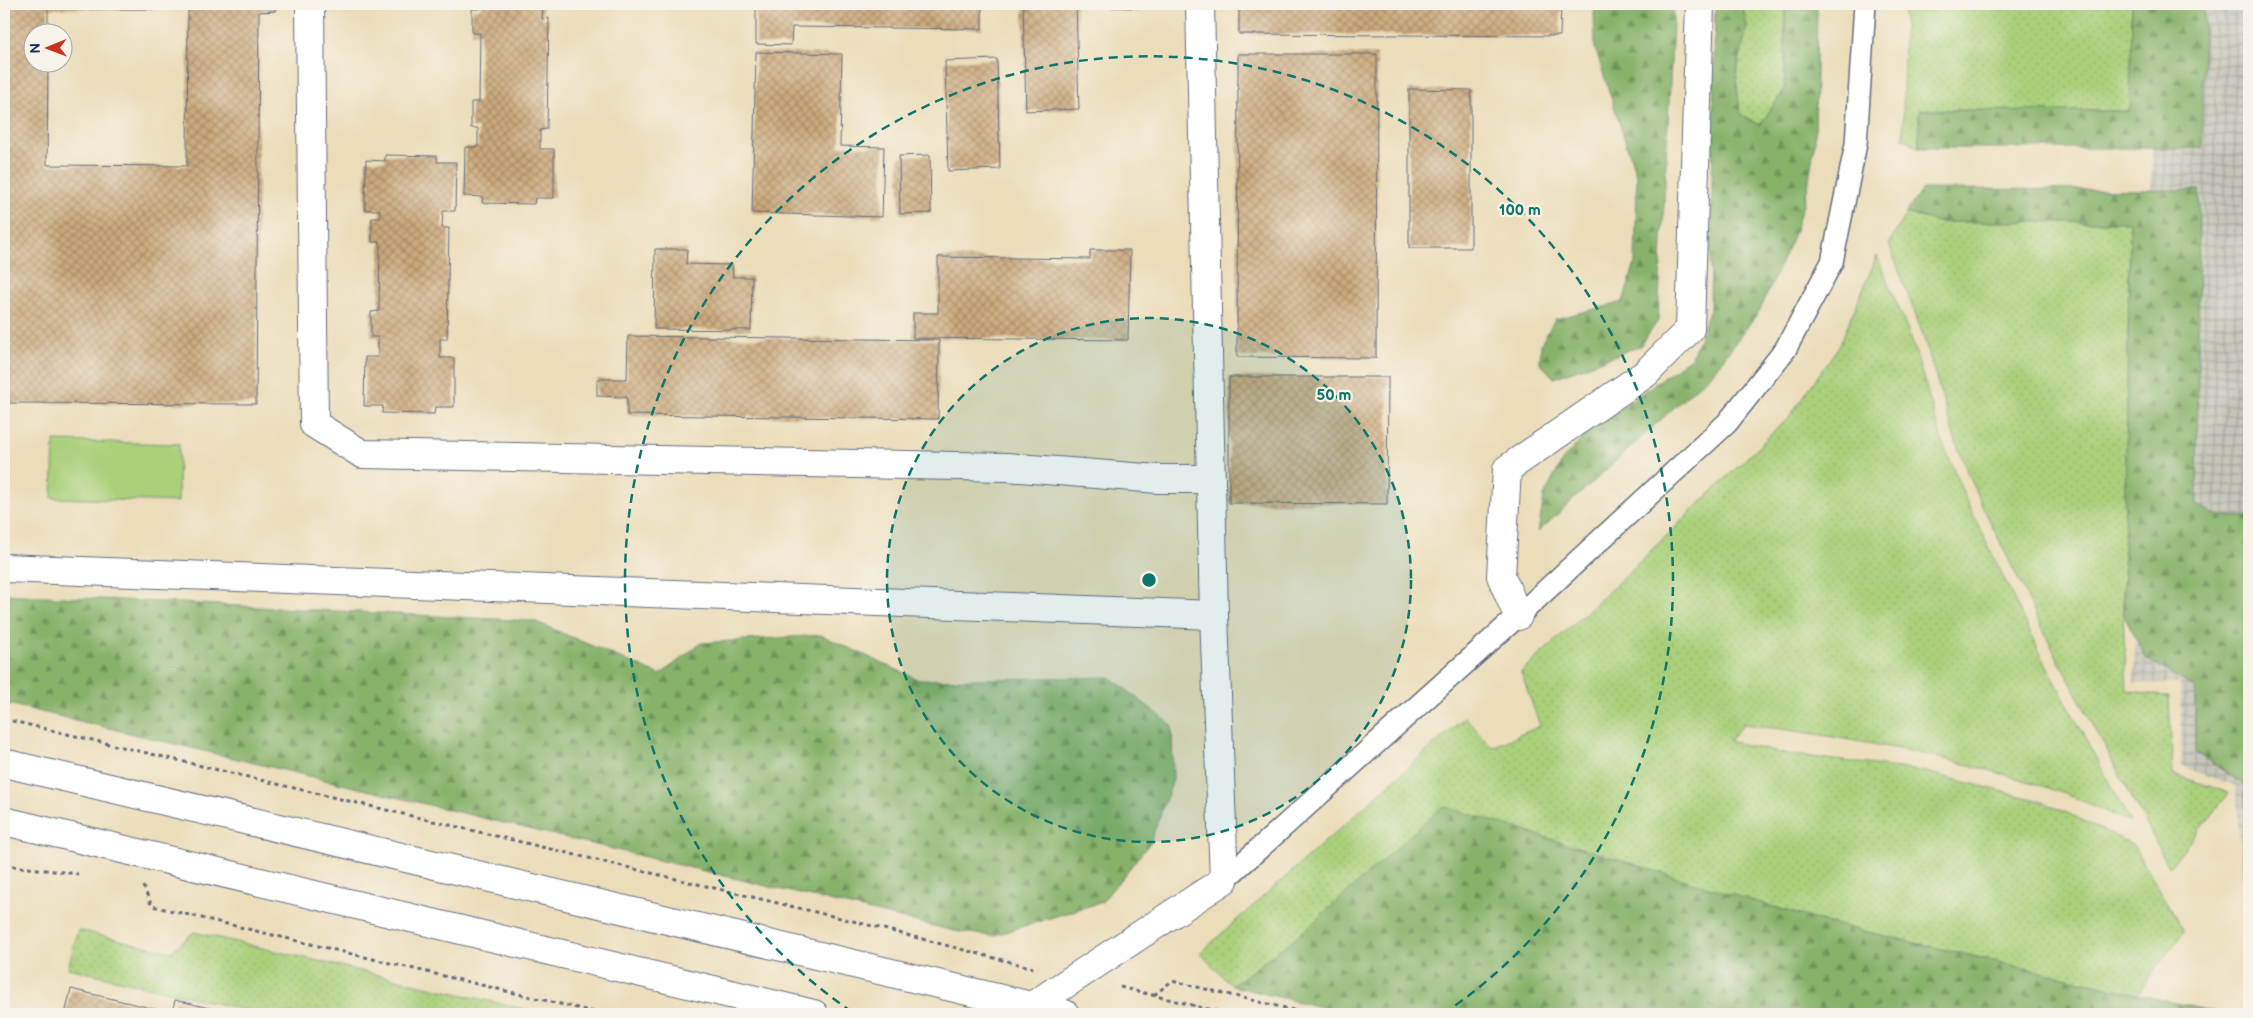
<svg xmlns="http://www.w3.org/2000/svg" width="2253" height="1018" font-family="'Balsamiq Sans',sans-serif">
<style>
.industrial{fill:url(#industrial-grid)}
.grass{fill:url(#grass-dots);stroke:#62806c}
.forest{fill:url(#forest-firs);stroke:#517064}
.pitch{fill:#aad07a;stroke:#62806c}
.building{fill:url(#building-cross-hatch);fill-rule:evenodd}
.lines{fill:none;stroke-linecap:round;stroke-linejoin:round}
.lane-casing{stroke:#646c7e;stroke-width:24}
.street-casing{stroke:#646c7e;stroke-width:30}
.highway-casing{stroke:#646c7e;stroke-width:30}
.path{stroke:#646c7e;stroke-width:3;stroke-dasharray:4 4;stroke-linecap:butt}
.lane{stroke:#fff;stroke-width:21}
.street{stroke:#fff;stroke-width:28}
.highway{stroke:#fff;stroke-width:28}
.ring{fill:none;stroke:#0f766e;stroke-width:2.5;stroke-dasharray:9 6}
.centre{fill:#0f766e;stroke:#f7f3e8;stroke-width:2.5}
.ring-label{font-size:15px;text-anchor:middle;font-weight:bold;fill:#0f766e;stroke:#f7f3e8;stroke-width:4.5;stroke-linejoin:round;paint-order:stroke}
</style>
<defs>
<pattern id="industrial-grid" width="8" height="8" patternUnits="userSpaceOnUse" patternTransform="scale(1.25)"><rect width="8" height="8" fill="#c6c5b8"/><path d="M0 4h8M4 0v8" fill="none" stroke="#a0a099"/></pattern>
<pattern id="grass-dots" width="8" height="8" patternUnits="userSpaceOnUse" patternTransform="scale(1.25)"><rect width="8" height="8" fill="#aad07a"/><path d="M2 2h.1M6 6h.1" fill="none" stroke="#92b36c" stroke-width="1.8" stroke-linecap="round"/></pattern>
<pattern id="forest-firs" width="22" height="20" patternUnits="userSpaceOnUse" patternTransform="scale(1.25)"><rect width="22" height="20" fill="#87b26a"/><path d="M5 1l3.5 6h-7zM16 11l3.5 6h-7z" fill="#6e915a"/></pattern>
<pattern id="building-cross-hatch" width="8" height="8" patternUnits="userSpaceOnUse" patternTransform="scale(1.25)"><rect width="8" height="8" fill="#cca97b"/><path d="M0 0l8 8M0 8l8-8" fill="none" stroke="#a58a68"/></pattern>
</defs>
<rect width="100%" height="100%" fill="#f7f3e8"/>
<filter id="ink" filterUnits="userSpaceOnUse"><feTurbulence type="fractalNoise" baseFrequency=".02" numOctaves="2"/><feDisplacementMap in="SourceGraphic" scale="10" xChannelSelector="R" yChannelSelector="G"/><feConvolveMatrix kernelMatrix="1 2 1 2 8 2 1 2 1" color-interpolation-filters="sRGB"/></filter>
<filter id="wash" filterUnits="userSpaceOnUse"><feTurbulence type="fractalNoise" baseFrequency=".0096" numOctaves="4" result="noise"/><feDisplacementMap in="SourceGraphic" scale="20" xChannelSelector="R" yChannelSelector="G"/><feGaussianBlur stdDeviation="1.12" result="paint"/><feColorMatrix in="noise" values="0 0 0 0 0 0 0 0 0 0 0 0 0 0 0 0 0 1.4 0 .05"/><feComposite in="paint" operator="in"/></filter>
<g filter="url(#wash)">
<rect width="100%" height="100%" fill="#ebddb9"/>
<path class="industrial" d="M 2157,4 L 2249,4 L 2249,878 L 2242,878 L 2236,786 L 2182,767 L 2180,684 L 2134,683 Z"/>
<g class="grass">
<path d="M 1742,4 L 1785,4 L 1785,89 L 1760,125 L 1740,114 L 1736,76 L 1747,26 Z"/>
<path d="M 1904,4 L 2132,4 L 2131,111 L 1920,110 L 1919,148 L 1903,138 Z"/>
<path d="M 1906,213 L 1938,222 L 2130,221 L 2123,614 L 2127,690 L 2169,697 L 2173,774 L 2229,793 L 2169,867 L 2053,650 L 1978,497 L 1955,440 L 1923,335 L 1889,244 Z"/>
<path d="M 1877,256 L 1912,340 L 1942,441 L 1966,500 L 2037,647 L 2130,822 C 2102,810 2074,796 2045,787 C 1947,755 1845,737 1743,724 L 1729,741 L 1780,753 L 1922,771 L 2044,802 L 2132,844 L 2184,931 L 2137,994 L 1820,921 L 1305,930 L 1232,986 L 1200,953 L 1465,717 L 1492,747 L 1540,726 L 1521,672 L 1605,595 L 1789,417 L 1839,346 Z"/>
<path d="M 78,930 L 171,952 L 194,932 L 545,1014 L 262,1014 L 68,968 Z"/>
</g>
<g class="forest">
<path d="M 1597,4 L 1674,4 L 1658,321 L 1640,346 L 1554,378 L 1540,363 L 1541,344 L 1555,319 L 1623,302 L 1635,263 L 1637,177 L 1595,48 L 1594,13 Z"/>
<path d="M 1715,4 L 1742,4 L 1747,26 L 1736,76 L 1740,114 L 1760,125 L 1785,89 L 1785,4 L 1817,4 L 1815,140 L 1808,187 L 1794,234 L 1760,310 L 1713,372 L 1538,532 L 1544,496 L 1564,458 L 1593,428 L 1692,357 L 1710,309 Z"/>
<path d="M 2132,4 L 2204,4 L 2202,148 L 1919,148 L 1919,110 L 2130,111 Z"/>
<path d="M 1922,189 L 2199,190 L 2197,504 L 2217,516 L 2249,517 L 2249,857 L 2245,785 L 2195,752 L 2195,688 L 2147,659 L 2123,614 L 2130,222 L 1938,222 L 1906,213 Z"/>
<path d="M 4,594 L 534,621 L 660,675 L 701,643 L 821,635 L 919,680 L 1110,677 L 1172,725 L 1173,780 L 1150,843 L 1102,902 L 992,936 L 954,931 L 4,703 Z"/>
<path d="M 1443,806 L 1820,921 L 2224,1014 L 1350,1014 L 1232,986 L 1305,930 Z"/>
</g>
<path class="pitch" d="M 54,441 L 179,444 L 178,502 L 52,498 Z"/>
<g id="blocks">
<g class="building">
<path d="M 4,4 L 276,4 L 275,11 L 259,12 L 256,404 L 4,403 ZM 48,9 L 188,9 L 187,166 L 47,165 L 48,62 L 32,62 L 32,32 L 48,32 Z"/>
<path d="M 480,4 L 543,4 L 542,19 L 549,18 L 547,129 L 540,130 L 540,149 L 554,149 L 554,198 L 535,198 L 534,204 L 482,203 L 483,197 L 464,196 L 465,147 L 478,147 L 478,128 L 471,128 L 471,102 L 479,102 L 480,33 L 472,33 L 472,9 L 480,9 Z"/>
<path d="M 756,4 L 982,4 L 982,29 L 792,27 L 791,45 L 756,44 Z"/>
<path d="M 1023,4 L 1076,4 L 1079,109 L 1026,111 Z"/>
<path d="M 1102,4 L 1139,4 L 1139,8 L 1102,7 Z"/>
<path d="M 1239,4 L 1561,4 L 1560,36 L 1239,34 Z"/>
<path d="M 756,52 L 842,54 L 840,146 L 884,147 L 882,217 L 752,213 Z"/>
<path d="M 1238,54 L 1377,54 L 1376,358 L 1237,357 Z"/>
<path d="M 997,59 L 1000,169 L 948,171 L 945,61 Z"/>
<path d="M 1409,89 L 1471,90 L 1471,248 L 1409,248 Z"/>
<path d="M 385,155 L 437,156 L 437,162 L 456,162 L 455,211 L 443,211 L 442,228 L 449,228 L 447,339 L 440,339 L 440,358 L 454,358 L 454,407 L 435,407 L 434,414 L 382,413 L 383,406 L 364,406 L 365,357 L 378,357 L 378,337 L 371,337 L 371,312 L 379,311 L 380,242 L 372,242 L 372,218 L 380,218 L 380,210 L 365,210 L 366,160 L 385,161 Z"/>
<path d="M 930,155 L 931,213 L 900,214 L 899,156 Z"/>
<path d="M 655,249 L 687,249 L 686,264 L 732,265 L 733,277 L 752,277 L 751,330 L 654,329 Z"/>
<path d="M 1090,250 L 1130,250 L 1128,340 L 913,338 L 913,313 L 938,313 L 938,257 L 1090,259 Z"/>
<path d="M 628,336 L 939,340 L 938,419 L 627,415 L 627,397 L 597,396 L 597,379 L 627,379 Z"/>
<path d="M 1229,377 L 1388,377 L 1387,504 L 1229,503 Z"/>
<path d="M 71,989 L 163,1011 L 162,1014 L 65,1014 Z"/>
<path d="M 175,1000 L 235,1014 L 172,1014 Z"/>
</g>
</g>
</g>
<g filter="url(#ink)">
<use href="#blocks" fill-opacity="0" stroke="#646c7e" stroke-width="1"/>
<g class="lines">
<g class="lane-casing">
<path id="lane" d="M 1224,880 L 1518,616 L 1727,423 L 1785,350 L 1832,262 L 1856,144 L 1865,4"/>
</g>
<g class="street-casing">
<g id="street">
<path d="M 310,4 L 314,424 L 362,454 L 1007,467 L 1158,479 L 1211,479"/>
<path d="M 4,568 L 1214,615"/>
<path d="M 1518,616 L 1501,576 L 1507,469 L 1645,374 L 1690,329 L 1700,4"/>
<path d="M 1030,1014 L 1032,1006 L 1224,880 L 1214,615 L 1200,4"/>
</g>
</g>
<g class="highway-casing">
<g id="highway">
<path d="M 4,763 L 1065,1014"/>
<path d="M 4,821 L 814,1014"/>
</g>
</g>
<g class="path">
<path d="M 4,719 L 853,921 L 1033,968"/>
<path d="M 4,865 L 78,874"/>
<path d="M 143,886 L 152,906 L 602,1014"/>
<path d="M 1120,987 L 1228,1014"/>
<path d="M 1154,995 L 1172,981 L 1310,1014"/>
<path d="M 1192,1014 L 1194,1005"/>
</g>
<use href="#lane" class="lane"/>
<use href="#street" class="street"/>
<use href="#highway" class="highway"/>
</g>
</g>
<circle cx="1149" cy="580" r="262" fill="#0f766e" fill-opacity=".12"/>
<g class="ring">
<circle cx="1149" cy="580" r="262"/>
<path d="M852 1012A524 524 0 1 1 1446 1012"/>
</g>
<circle cx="1149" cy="580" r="8" class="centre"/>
<g class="ring-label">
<text x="1520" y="215">100 m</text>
<text x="1334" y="400">50 m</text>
</g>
<rect width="2253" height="1018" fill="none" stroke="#f7f3e8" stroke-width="20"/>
<g transform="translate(48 48) rotate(269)"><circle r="24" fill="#f7f3e8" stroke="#9fa5b1"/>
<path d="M0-4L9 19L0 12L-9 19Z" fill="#c8321e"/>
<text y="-8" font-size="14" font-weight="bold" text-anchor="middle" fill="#1b2f5e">N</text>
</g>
</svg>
